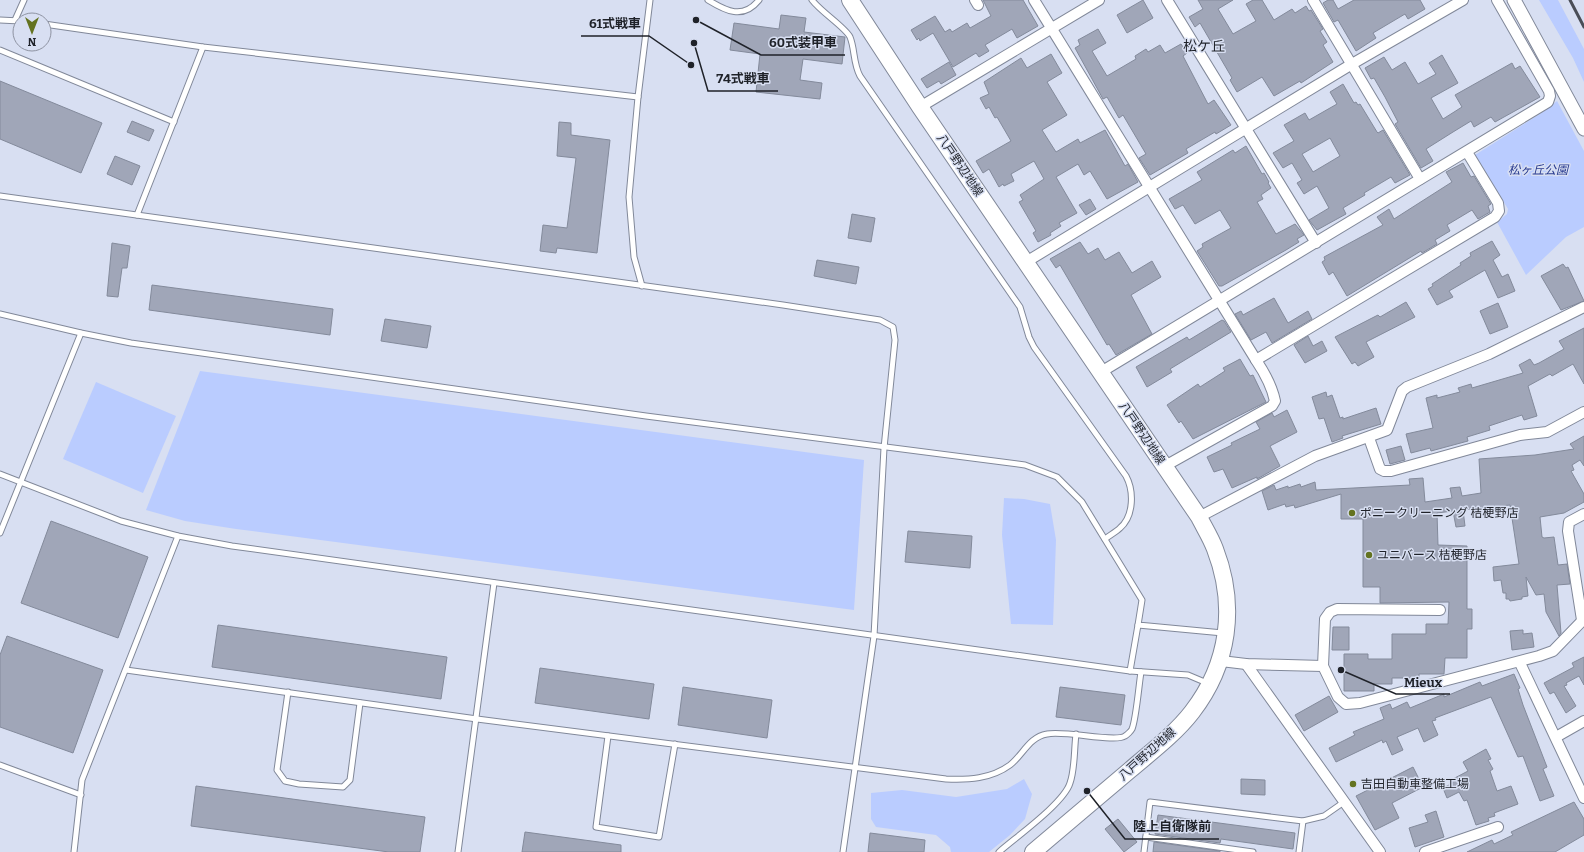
<svg xmlns="http://www.w3.org/2000/svg" width="1584" height="852" font-family="Bitter,'Noto Sans JP',serif">
<style>
.green{fill:#baccff}
.building{fill:#a0a6b8;stroke:#838a9b;fill-rule:evenodd}
.lines{fill:none;stroke-linecap:round;stroke-linejoin:round}
.service-casing{stroke:#818899;stroke-width:7}
.minor-casing{stroke:#818899;stroke-width:12}
.tertiary-casing{stroke:#818899;stroke-width:15}
.primary-casing{stroke:#818899;stroke-width:18}
.service{stroke:#fff;stroke-width:5}
.minor{stroke:#fff;stroke-width:10}
.tertiary{stroke:#fff;stroke-width:13}
.primary{stroke:#fff;stroke-width:16}
.rail{stroke:#4a4e57;stroke-width:3}
.poi-dot{fill:#647320;stroke:#d8dff2;stroke-width:1.5}
.labels{text-anchor:middle;stroke-width:3;stroke-linejoin:round;paint-order:stroke}
.street-label{font-size:12px;fill:#1f2229;stroke:#d8dff2}
.park-label{font-size:12px;font-style:italic;fill:#293b8f;stroke:#d8dff2}
.poi-label{font-size:12px;fill:#1f2229;stroke:#d8dff2;text-anchor:start}
.quarter-label{font-size:14px;fill:#1f2229;stroke:#d8dff2}
.leader{fill:none;stroke:#1f2229;stroke-width:1.5}
.callout-dot{fill:#1f2229;stroke:#d8dff2;stroke-width:1.5}
.callout-label{font-size:13px;text-anchor:middle;font-weight:bold;fill:#1f2229;stroke:#d8dff2;stroke-width:3;stroke-linejoin:round;paint-order:stroke}
</style>
<rect width="100%" height="100%" fill="#d8dff2"/>
<g class="green">
<path d="M 1539,0 L 1558,0 L 1584,49 L 1584,82 L 1573,58 Z"/>
<path d="M 1557,101 L 1584,151 L 1584,227 L 1566,237 L 1526,275 L 1497,222 L 1507,214 L 1508,209 L 1475,155 L 1546,110 Z"/>
<path d="M 200,371 L 864,460 L 854,610 L 236,529 L 185,521 L 146,510 Z"/>
<path d="M 96,382 L 176,416 L 143,493 L 63,459 Z"/>
<path d="M 1004,498 L 1024,499 L 1050,504 L 1056,540 L 1053,625 L 1011,624 L 1002,535 Z"/>
<path d="M 1024,779 L 1032,794 L 1025,819 L 1010,835 L 989,852 L 951,852 L 950,847 L 936,835 L 876,827 L 871,819 L 871,793 L 902,790 L 956,797 L 1007,789 Z"/>
</g>
<g class="building">
<path d="M 983,0 L 1023,0 L 1038,26 L 1017,38 L 1012,29 L 985,45 L 989,51 L 979,57 L 976,53 L 953,67 L 933,33 L 920,41 L 919,38 L 917,40 L 911,30 L 935,16 L 945,32 L 950,29 L 952,32 L 967,23 L 970,28 L 991,16 Z"/>
<path d="M 1143,0 L 1153,18 L 1127,33 L 1117,15 Z"/>
<path d="M 1198,0 L 1233,0 L 1218,9 L 1233,34 L 1256,21 L 1246,4 L 1253,0 L 1262,0 L 1274,20 L 1292,9 L 1295,13 L 1306,6 L 1309,11 L 1311,10 L 1323,29 L 1320,31 L 1327,42 L 1323,45 L 1333,62 L 1301,83 L 1300,81 L 1274,96 L 1262,77 L 1237,92 L 1230,80 L 1232,78 L 1200,23 L 1195,27 L 1189,17 L 1203,9 Z"/>
<path d="M 1328,0 L 1333,0 L 1338,9 L 1354,0 L 1420,0 L 1425,9 L 1408,19 L 1405,14 L 1373,33 L 1376,38 L 1356,51 L 1338,20 L 1334,22 L 1323,3 Z"/>
<path d="M 781,15 L 806,18 L 804,32 L 845,37 L 842,64 L 803,59 L 800,80 L 822,83 L 820,99 L 756,92 L 760,54 L 730,50 L 734,23 L 779,29 Z"/>
<path d="M 1098,29 L 1106,43 L 1092,51 L 1107,76 L 1136,59 L 1135,56 L 1146,49 L 1148,52 L 1160,45 L 1165,53 L 1181,44 L 1187,53 L 1183,56 L 1208,104 L 1214,100 L 1231,125 L 1216,134 L 1215,132 L 1186,149 L 1188,153 L 1150,175 L 1139,158 L 1146,154 L 1123,115 L 1119,118 L 1107,97 L 1103,99 L 1075,48 L 1080,45 L 1078,40 Z"/>
<path d="M 1051,54 L 1062,73 L 1047,82 L 1067,115 L 1042,130 L 1056,152 L 1078,139 L 1080,143 L 1105,130 L 1125,166 L 1128,164 L 1138,182 L 1107,199 L 1090,171 L 1084,175 L 1078,164 L 1056,177 L 1077,213 L 1059,223 L 1061,226 L 1050,233 L 1051,235 L 1038,242 L 1033,233 L 1036,231 L 1019,202 L 1023,200 L 1020,195 L 1044,179 L 1034,161 L 1011,174 L 1014,181 L 1004,186 L 1003,184 L 999,187 L 989,169 L 983,173 L 976,161 L 1011,141 L 997,117 L 995,118 L 989,107 L 986,109 L 980,98 L 989,94 L 984,82 L 1021,58 L 1027,68 Z"/>
<path d="M 1442,55 L 1458,83 L 1431,98 L 1443,119 L 1462,107 L 1455,95 L 1512,63 L 1515,69 L 1520,66 L 1540,97 L 1495,122 L 1491,117 L 1474,127 L 1471,121 L 1453,132 L 1426,149 L 1433,161 L 1421,168 L 1395,124 L 1398,122 L 1385,97 L 1374,78 L 1371,79 L 1365,68 L 1384,57 L 1392,70 L 1405,62 L 1418,84 L 1436,74 L 1429,63 Z"/>
<path d="M 949,62 L 956,75 L 941,84 L 939,81 L 927,88 L 921,79 Z"/>
<path d="M 0,81 L 102,123 L 81,173 L 0,139 Z"/>
<path d="M 1343,84 L 1354,103 L 1356,102 L 1358,105 L 1360,104 L 1377,132 L 1378,133 L 1383,130 L 1410,175 L 1395,183 L 1391,177 L 1364,193 L 1365,195 L 1343,208 L 1346,214 L 1317,230 L 1309,220 L 1329,208 L 1317,186 L 1304,194 L 1297,183 L 1302,180 L 1292,163 L 1283,168 L 1273,153 L 1294,141 L 1284,125 L 1305,113 L 1309,120 L 1337,104 L 1330,92 ZM 1330,138 L 1340,156 L 1313,172 L 1302,154 Z"/>
<path d="M 132,121 L 154,130 L 149,141 L 127,132 Z"/>
<path d="M 559,122 L 571,123 L 571,135 L 610,140 L 597,253 L 557,248 L 556,253 L 540,251 L 543,225 L 567,228 L 576,158 L 557,156 Z"/>
<path d="M 1246,146 L 1262,174 L 1264,173 L 1269,182 L 1268,183 L 1271,188 L 1261,195 L 1263,199 L 1257,202 L 1276,234 L 1295,224 L 1304,235 L 1297,239 L 1299,242 L 1286,250 L 1222,286 L 1219,286 L 1197,251 L 1203,247 L 1202,244 L 1231,228 L 1220,210 L 1195,224 L 1183,205 L 1175,209 L 1169,199 L 1202,180 L 1197,172 L 1233,150 L 1235,153 Z"/>
<path d="M 115,156 L 140,166 L 132,185 L 107,174 Z"/>
<path d="M 1463,163 L 1471,177 L 1474,176 L 1491,204 L 1488,206 L 1490,212 L 1478,219 L 1472,210 L 1447,225 L 1450,231 L 1435,240 L 1437,244 L 1422,253 L 1421,251 L 1347,296 L 1333,272 L 1329,275 L 1322,262 L 1325,260 L 1324,257 L 1383,225 L 1377,217 L 1389,209 L 1394,219 L 1452,182 L 1446,172 Z"/>
<path d="M 1090,199 L 1096,209 L 1086,215 L 1079,205 Z"/>
<path d="M 852,214 L 875,218 L 871,242 L 848,238 Z"/>
<path d="M 1492,241 L 1500,255 L 1493,260 L 1502,277 L 1508,274 L 1515,291 L 1498,298 L 1485,270 L 1449,291 L 1453,297 L 1437,305 L 1428,289 L 1433,286 L 1432,284 L 1461,265 L 1460,263 L 1471,256 L 1470,253 Z"/>
<path d="M 1080,242 L 1088,254 L 1098,248 L 1105,260 L 1119,252 L 1132,273 L 1152,261 L 1161,277 L 1131,295 L 1152,334 L 1116,355 L 1109,344 L 1107,345 L 1060,265 L 1056,268 L 1050,259 Z"/>
<path d="M 112,243 L 130,246 L 127,268 L 122,268 L 118,297 L 107,296 Z"/>
<path d="M 817,260 L 859,267 L 856,284 L 814,276 Z"/>
<path d="M 1563,264 L 1566,268 L 1568,267 L 1584,301 L 1561,310 L 1541,276 Z"/>
<path d="M 152,285 L 333,309 L 330,335 L 149,310 Z"/>
<path d="M 1274,298 L 1288,323 L 1308,311 L 1312,319 L 1272,343 L 1266,332 L 1251,340 L 1235,314 L 1241,311 L 1243,315 Z"/>
<path d="M 1406,302 L 1415,317 L 1366,342 L 1374,357 L 1358,366 L 1355,362 L 1352,364 L 1335,337 L 1378,315 L 1380,317 Z"/>
<path d="M 1498,303 L 1508,327 L 1490,334 L 1480,311 Z"/>
<path d="M 385,319 L 431,326 L 427,348 L 381,341 Z"/>
<path d="M 1222,320 L 1224,321 L 1231,332 L 1170,369 L 1172,372 L 1147,387 L 1136,367 L 1187,337 L 1189,340 Z"/>
<path d="M 1584,328 L 1584,384 L 1573,364 L 1552,376 L 1550,374 L 1528,386 L 1537,416 L 1524,420 L 1522,415 L 1489,426 L 1490,430 L 1467,437 L 1468,441 L 1431,451 L 1430,448 L 1411,453 L 1406,434 L 1433,428 L 1426,398 L 1437,395 L 1437,398 L 1460,392 L 1458,388 L 1471,384 L 1472,388 L 1523,373 L 1519,365 L 1530,359 L 1534,365 L 1539,363 L 1564,349 L 1559,341 Z"/>
<path d="M 1308,336 L 1313,346 L 1322,341 L 1327,351 L 1305,363 L 1294,345 Z"/>
<path d="M 1240,359 L 1250,376 L 1253,375 L 1266,402 L 1193,439 L 1181,421 L 1179,423 L 1167,405 L 1198,384 L 1200,387 L 1225,371 L 1223,368 Z"/>
<path d="M 1326,392 L 1327,397 L 1332,395 L 1340,418 L 1343,417 L 1343,419 L 1376,408 L 1381,424 L 1342,436 L 1343,438 L 1332,442 L 1324,418 L 1319,419 L 1312,397 Z"/>
<path d="M 1287,410 L 1297,432 L 1270,446 L 1280,466 L 1257,479 L 1257,477 L 1232,488 L 1223,469 L 1214,472 L 1207,457 L 1232,445 L 1231,443 L 1260,429 L 1256,422 L 1272,413 L 1274,417 Z"/>
<path d="M 1584,436 L 1584,466 L 1580,460 L 1572,465 L 1574,470 L 1571,471 L 1584,494 L 1584,502 L 1564,513 L 1540,517 L 1542,537 L 1544,538 L 1554,537 L 1558,565 L 1567,564 L 1570,584 L 1557,585 L 1561,633 L 1559,636 L 1546,612 L 1544,594 L 1536,595 L 1526,577 L 1528,596 L 1522,597 L 1522,599 L 1510,601 L 1509,599 L 1506,599 L 1506,593 L 1503,593 L 1501,580 L 1494,581 L 1493,567 L 1519,564 L 1510,505 L 1463,510 L 1465,526 L 1456,527 L 1453,511 L 1437,513 L 1438,545 L 1467,546 L 1467,609 L 1472,609 L 1472,629 L 1467,629 L 1467,658 L 1445,658 L 1444,674 L 1419,674 L 1419,678 L 1392,678 L 1392,684 L 1374,684 L 1374,691 L 1344,691 L 1344,654 L 1368,654 L 1368,659 L 1392,659 L 1392,634 L 1426,634 L 1426,624 L 1448,624 L 1449,602 L 1380,603 L 1380,587 L 1363,587 L 1363,519 L 1341,519 L 1341,494 L 1295,508 L 1294,505 L 1286,507 L 1285,504 L 1268,510 L 1262,491 L 1274,485 L 1276,490 L 1288,486 L 1288,488 L 1300,484 L 1301,487 L 1315,482 L 1316,490 L 1410,485 L 1409,479 L 1423,478 L 1425,502 L 1452,498 L 1450,488 L 1460,487 L 1462,496 L 1481,493 L 1479,459 L 1535,455 L 1574,449 L 1570,444 Z"/>
<path d="M 1401,446 L 1405,460 L 1390,464 L 1386,450 Z"/>
<path d="M 51,521 L 148,557 L 118,638 L 21,603 Z"/>
<path d="M 908,531 L 972,536 L 970,568 L 905,562 Z"/>
<path d="M 218,625 L 447,657 L 441,699 L 212,667 Z"/>
<path d="M 1333,627 L 1349,627 L 1349,650 L 1332,650 Z"/>
<path d="M 1523,630 L 1523,634 L 1532,633 L 1534,647 L 1512,650 L 1510,631 Z"/>
<path d="M 7,636 L 103,670 L 73,753 L 0,727 L 0,655 Z"/>
<path d="M 1584,657 L 1584,685 L 1579,676 L 1566,683 L 1567,685 L 1564,686 L 1576,706 L 1566,713 L 1554,692 L 1550,694 L 1544,683 L 1574,667 L 1572,663 Z"/>
<path d="M 540,668 L 654,684 L 649,719 L 535,703 Z"/>
<path d="M 1514,674 L 1520,688 L 1518,689 L 1523,705 L 1547,767 L 1543,769 L 1554,796 L 1540,801 L 1523,756 L 1518,757 L 1491,697 L 1435,718 L 1436,720 L 1432,721 L 1438,735 L 1424,742 L 1418,728 L 1397,737 L 1403,750 L 1392,755 L 1386,741 L 1383,743 L 1382,740 L 1336,762 L 1329,748 L 1355,735 L 1353,732 L 1384,719 L 1380,708 L 1390,704 L 1392,709 L 1407,702 L 1410,708 L 1444,694 L 1444,697 L 1480,682 L 1482,686 Z"/>
<path d="M 683,687 L 772,700 L 767,738 L 678,725 Z"/>
<path d="M 1060,687 L 1125,695 L 1121,725 L 1056,717 Z"/>
<path d="M 1329,696 L 1338,712 L 1304,731 L 1295,715 Z"/>
<path d="M 1486,749 L 1491,759 L 1488,760 L 1493,769 L 1490,771 L 1497,791 L 1511,786 L 1518,804 L 1494,813 L 1495,816 L 1488,818 L 1489,821 L 1476,825 L 1467,800 L 1464,801 L 1459,792 L 1447,798 L 1443,788 L 1453,783 L 1451,780 L 1468,771 L 1463,762 Z"/>
<path d="M 1413,767 L 1423,787 L 1392,803 L 1399,818 L 1375,830 L 1356,796 Z"/>
<path d="M 1241,779 L 1265,780 L 1265,795 L 1241,794 Z"/>
<path d="M 196,786 L 425,817 L 420,852 L 389,852 L 191,826 Z"/>
<path d="M 1574,802 L 1584,819 L 1584,835 L 1555,852 L 1467,852 L 1492,840 L 1494,844 L 1513,835 L 1511,832 Z"/>
<path d="M 1436,811 L 1444,837 L 1415,847 L 1409,828 L 1428,822 L 1425,815 Z"/>
<path d="M 1158,815 L 1295,833 L 1293,849 L 1221,839 L 1220,843 L 1155,834 Z"/>
<path d="M 1118,819 L 1137,842 L 1124,852 L 1105,829 Z"/>
<path d="M 525,832 L 621,845 L 621,852 L 522,852 Z"/>
<path d="M 870,833 L 925,840 L 924,852 L 868,852 Z"/>
<path d="M 1154,842 L 1220,851 L 1220,852 L 1153,852 Z"/>
</g>
<g class="lines">
<g class="service-casing">
<g id="service">
<path d="M 708,0 C 726,11 743,20 759,0"/>
<path d="M 812,0 C 821,12 846,28 850,37 C 855,49 853,63 860,76 L 1020,307 L 1029,337 L 1034,347 L 1126,476 C 1134,491 1134,516 1120,528 C 1116,532 1110,535 1105,539"/>
<path d="M 0,20 L 20,21"/>
<path d="M 15,20 L 24,0"/>
<path d="M 44,24 L 203,47 L 638,97"/>
<path d="M 0,50 L 174,122"/>
<path d="M 0,196 L 783,305 L 880,320 L 893,327 L 895,340 L 884,448 L 874,636 L 843,852"/>
<path d="M 137,215 L 203,47"/>
<path d="M 642,286 L 634,257 L 629,197 L 638,97 L 650,0"/>
<path d="M 0,314 L 81,333 L 131,343 L 646,416 L 1025,465 L 1057,477 L 1082,502 L 1142,600 L 1138,625 L 1223,633"/>
<path d="M 0,474 L 121,521 L 178,536 L 232,546 L 1130,671 L 1188,675 L 1207,683"/>
<path d="M 0,533 L 81,333"/>
<path d="M 126,670 L 477,719 L 946,779 C 968,780 991,779 1010,765 C 1023,755 1029,737 1047,734 C 1065,730 1115,743 1125,736 C 1127,735 1131,731 1132,729 C 1136,720 1139,684 1141,672"/>
<path d="M 1130,671 L 1138,625"/>
<path d="M 288,692 L 277,770 L 285,781 L 299,784 L 343,787 L 350,780 L 360,703"/>
<path d="M 608,736 L 596,827 L 659,837 L 675,744"/>
<path d="M 0,765 L 81,795"/>
<path d="M 1146,837 L 1253,852"/>
<path d="M 74,852 L 82,780 L 178,536"/>
<path d="M 458,852 L 494,583"/>
<path d="M 999,852 C 1016,837 1064,803 1070,783 C 1075,769 1074,750 1076,734"/>
<path d="M 1144,852 L 1150,802 L 1303,821 L 1324,816 L 1344,802"/>
<path d="M 1299,852 L 1303,821"/>
</g>
</g>
<g class="minor-casing">
<g id="minor">
<path d="M 975,0 L 978,5"/>
<path d="M 1034,0 L 1256,360"/>
<path d="M 1167,0 L 1316,243"/>
<path d="M 1313,0 L 1420,179"/>
<path d="M 920,107 L 1099,0"/>
<path d="M 1026,262 L 1352,64 L 1463,0"/>
<path d="M 1101,372 L 1548,102 L 1550,96 L 1549,91 L 1497,0"/>
<path d="M 1369,438 L 1380,469 L 1384,471 L 1391,471 L 1520,435 L 1547,432 L 1584,412"/>
<path d="M 1165,466 L 1272,406 L 1275,401 C 1272,386 1264,372 1256,360 L 1495,217 L 1499,211 L 1498,203 L 1467,152"/>
<path d="M 1199,517 L 1315,456 L 1387,430 L 1402,391 L 1407,387 L 1489,354 L 1584,307"/>
<path d="M 1582,620 L 1568,531 L 1569,522 L 1584,514"/>
<path d="M 1221,661 L 1246,664 L 1323,666 L 1338,697 L 1346,704 L 1360,703 L 1539,656 L 1553,651 L 1584,619"/>
<path d="M 1520,663 L 1584,798"/>
<path d="M 1246,664 L 1380,852"/>
<path d="M 1323,666 L 1325,619 L 1330,612 L 1337,609 L 1440,610"/>
<path d="M 1556,737 L 1584,721"/>
<path d="M 1425,852 L 1498,827"/>
</g>
</g>
<g class="tertiary-casing">
<path id="tertiary" d="M 1514,0 L 1584,129"/>
</g>
<g class="primary-casing">
<path id="primary" d="M 850,0 L 920,107 L 1199,517 C 1204,527 1211,538 1215,549 C 1237,606 1229,664 1192,712 C 1175,734 1151,752 1130,770 C 1098,797 1065,825 1033,852"/>
</g>
<use href="#service" class="service"/>
<use href="#minor" class="minor"/>
<use href="#tertiary" class="tertiary"/>
<use href="#primary" class="primary"/>
<path class="rail" d="M 1570,0 L 1584,27"/>
</g>
<g class="poi-dot">
<circle cx="1352" cy="513" r="4"/>
<circle cx="1369" cy="555" r="4"/>
<circle cx="1353" cy="784" r="4"/>
</g>
<g class="labels">
<g class="street-label">
<text transform="translate(960 165) rotate(56)" y="4">八戸野辺地線</text>
<text transform="translate(1142 433) rotate(56)" y="4">八戸野辺地線</text>
<text transform="translate(1147 754) rotate(-42)" y="4">八戸野辺地線</text>
</g>
<g class="park-label">
<text x="1538" y="174">松ヶ丘公園</text>
</g>
<g class="poi-label">
<text x="1360" y="517">ポニークリーニング 桔梗野店</text>
<text x="1377" y="559">ユニバース 桔梗野店</text>
<text x="1361" y="788">吉田自動車整備工場</text>
</g>
<g class="quarter-label">
<text x="1204" y="51">松ケ丘</text>
</g>
</g>
<path class="leader" d="M691 65L649 36H581M696 20L761 55H845M694 43L708 91H778M1341 670L1396 694H1450M1087 791L1125 839H1219"/>
<g class="callout-dot">
<circle cx="691" cy="65" r="4"/>
<circle cx="696" cy="20" r="4"/>
<circle cx="694" cy="43" r="4"/>
<circle cx="1341" cy="670" r="4"/>
<circle cx="1087" cy="791" r="4"/>
</g>
<g class="callout-label">
<text x="615" y="28">61式戦車</text>
<text x="803" y="47">60式装甲車</text>
<text x="743" y="83">74式戦車</text>
<text x="1423" y="687">Mieux</text>
<text x="1172" y="831">陸上自衛隊前</text>
</g>
<g transform="translate(32 32) rotate(180)"><circle r="19" fill="#d8dff2" stroke="#8e93a2"/>
<path d="M0-3L7 15L0 10L-7 15Z" fill="#647320"/>
<text y="-6" font-size="11" font-weight="bold" text-anchor="middle" fill="#1f2229">N</text>
</g>
</svg>
